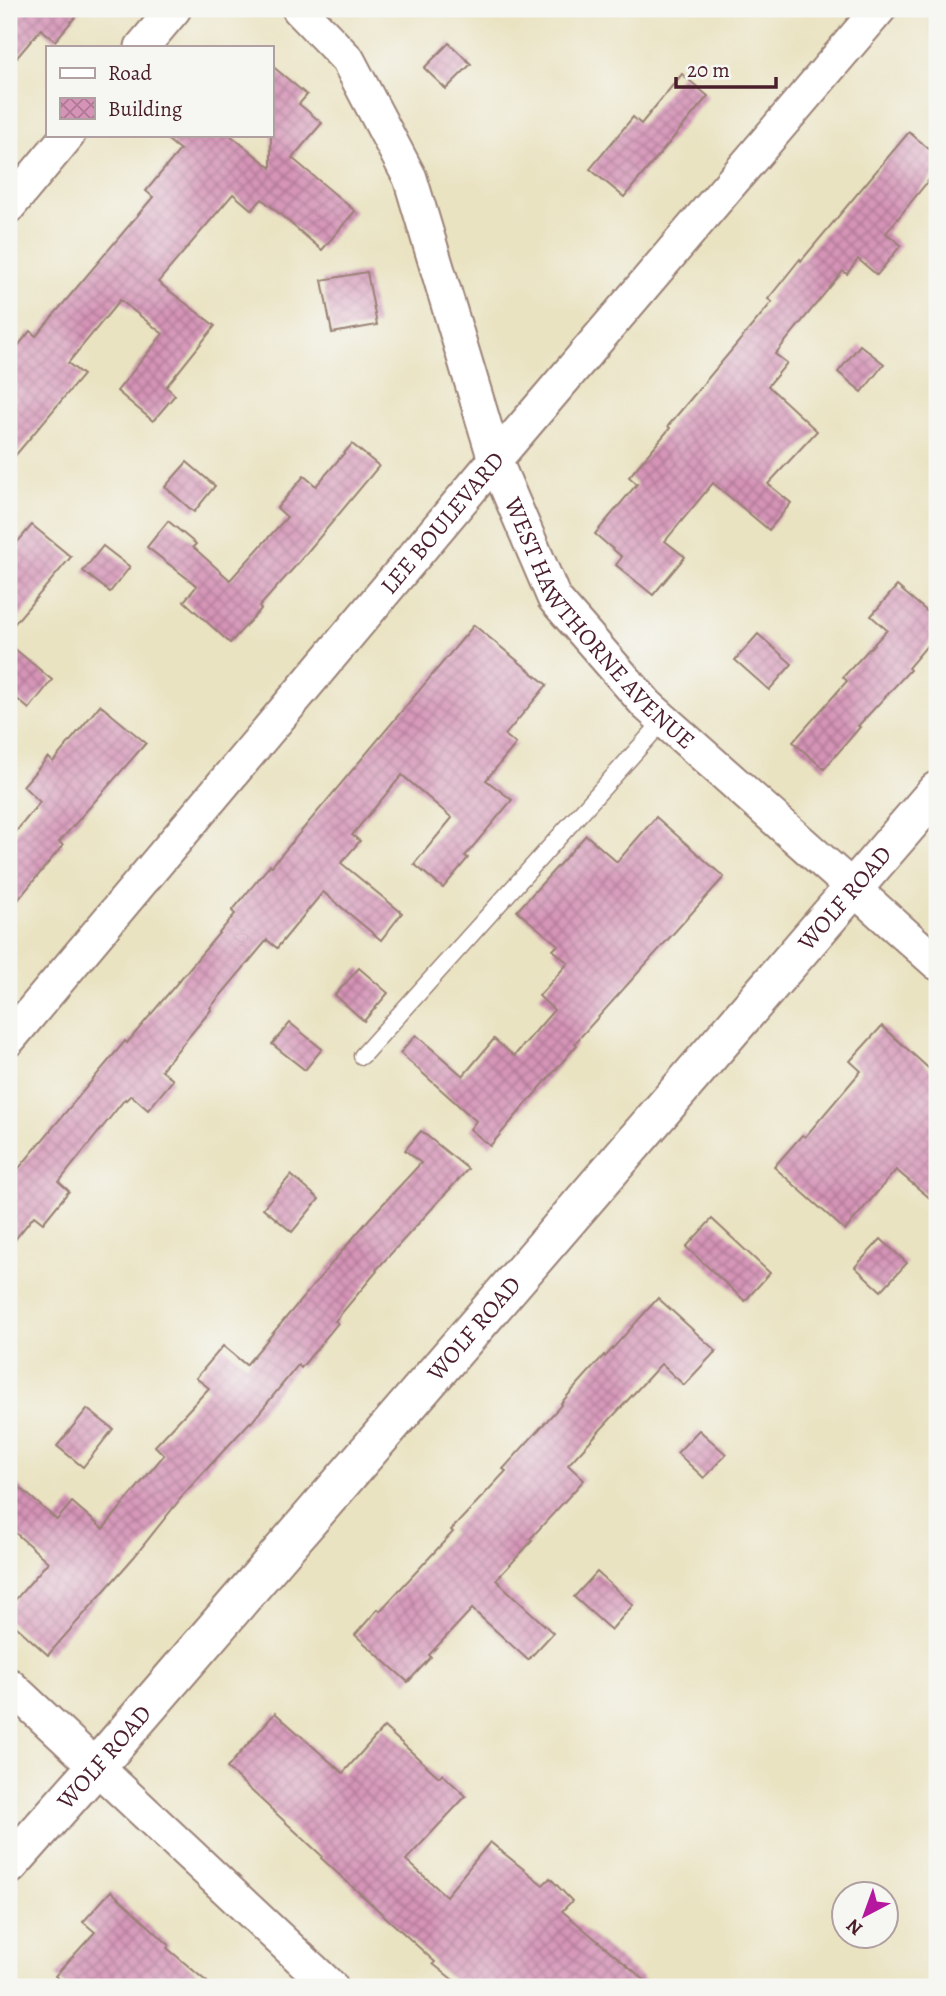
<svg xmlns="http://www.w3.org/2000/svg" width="946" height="1996" font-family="Alegreya,serif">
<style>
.building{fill:url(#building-cross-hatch)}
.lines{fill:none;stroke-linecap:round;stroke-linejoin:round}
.service-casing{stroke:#9a8176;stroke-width:19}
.minor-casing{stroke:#9a8176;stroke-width:37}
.secondary-casing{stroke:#9a8176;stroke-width:42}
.service{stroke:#fff;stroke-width:16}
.minor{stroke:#fff;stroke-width:33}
.secondary{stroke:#fff;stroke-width:38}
.labels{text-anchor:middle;stroke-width:5;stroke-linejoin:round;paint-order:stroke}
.street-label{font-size:24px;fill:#4a1f2b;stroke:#f6f6f2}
</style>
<defs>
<pattern id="building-cross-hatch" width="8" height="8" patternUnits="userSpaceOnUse" patternTransform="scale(1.75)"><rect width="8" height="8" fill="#d594b7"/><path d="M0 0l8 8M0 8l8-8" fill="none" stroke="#af7895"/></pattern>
</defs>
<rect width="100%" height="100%" fill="#f6f6f2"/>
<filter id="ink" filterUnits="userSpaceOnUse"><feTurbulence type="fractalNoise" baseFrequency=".0143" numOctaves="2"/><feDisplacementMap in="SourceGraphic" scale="14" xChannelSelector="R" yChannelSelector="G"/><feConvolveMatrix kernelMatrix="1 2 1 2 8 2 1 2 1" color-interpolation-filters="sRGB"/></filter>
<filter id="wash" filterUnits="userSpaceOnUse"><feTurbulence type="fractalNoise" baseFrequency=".00686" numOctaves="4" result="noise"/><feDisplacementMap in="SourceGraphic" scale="28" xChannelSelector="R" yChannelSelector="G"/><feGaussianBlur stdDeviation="1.57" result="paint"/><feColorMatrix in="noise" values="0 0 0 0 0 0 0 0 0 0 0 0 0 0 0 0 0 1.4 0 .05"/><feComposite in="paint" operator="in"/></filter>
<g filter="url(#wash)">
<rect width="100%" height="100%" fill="#eae3c2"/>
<g id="blocks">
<g class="building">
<path d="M 9,9 L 82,9 L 55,41 L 41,29 L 9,67 Z"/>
<path d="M 449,43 L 471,64 L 446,89 L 424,68 Z"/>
<path d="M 271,65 L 307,95 L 299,104 L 322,123 L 292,158 L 355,211 L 322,250 L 262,199 L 252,210 L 233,194 L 158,282 L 215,326 L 166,387 L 175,395 L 153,421 L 117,391 L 163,334 L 120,300 L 68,363 L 83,375 L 9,463 L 9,357 L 30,331 L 36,336 L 153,197 L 146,191 L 180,150 L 162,135 L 230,135 L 271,168 Z"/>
<path d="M 682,74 L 708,96 L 624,197 L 590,169 L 633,117 L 641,124 Z"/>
<path d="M 909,132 L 937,156 L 937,170 L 886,233 L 901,245 L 877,275 L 858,259 L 847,274 L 843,271 L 775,354 L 787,363 L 768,386 L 817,431 L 768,484 L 791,503 L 769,530 L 713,483 L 665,541 L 685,557 L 653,595 L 616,565 L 622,557 L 595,534 L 637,484 L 629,477 L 670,428 L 668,426 L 772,302 L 768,299 L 800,259 L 801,261 Z"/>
<path d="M 367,272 L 377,325 L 332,333 L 322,280 Z"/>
<path d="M 860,345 L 884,364 L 862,392 L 838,372 Z"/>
<path d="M 352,444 L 379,466 L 299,562 L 259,607 L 261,609 L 230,643 L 184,601 L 197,586 L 147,547 L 168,521 L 196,544 L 193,547 L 230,580 L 287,517 L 277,508 L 304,476 L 316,486 Z"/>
<path d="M 187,462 L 215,486 L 194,512 L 165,487 Z"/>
<path d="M 32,525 L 71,557 L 9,630 L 9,552 Z"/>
<path d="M 103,546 L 130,567 L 110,592 L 83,571 Z"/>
<path d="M 897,586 L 937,620 L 937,634 L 908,668 L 910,670 L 858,726 L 860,727 L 824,769 L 793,742 L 847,681 L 843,677 L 887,630 L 871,616 Z"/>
<path d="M 474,625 L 547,685 L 505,735 L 516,744 L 486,780 L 512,800 L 465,856 L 468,858 L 443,888 L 414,864 L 452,818 L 402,775 L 352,835 L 360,841 L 341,863 L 402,913 L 381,940 L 323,892 L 277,948 L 267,940 L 210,1008 L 211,1010 L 161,1070 L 173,1080 L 148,1110 L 131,1095 L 126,1100 L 125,1099 L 59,1182 L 69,1191 L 43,1223 L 34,1216 L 9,1247 L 9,1180 L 125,1041 L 127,1043 L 178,982 L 235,914 L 232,911 L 270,865 L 272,866 Z"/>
<path d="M 758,634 L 792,664 L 769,690 L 735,660 Z"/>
<path d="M 9,644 L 52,680 L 29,709 L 9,692 Z"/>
<path d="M 100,705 L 146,743 L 59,842 L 63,845 L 9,911 L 9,840 L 40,802 L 23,786 L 48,757 L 53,762 Z"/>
<path d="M 656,817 L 724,877 L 575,1043 L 577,1045 L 490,1146 L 470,1129 L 476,1121 L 400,1053 L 416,1035 L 463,1076 L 494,1039 L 514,1056 L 554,1010 L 539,996 L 568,963 L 553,950 L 558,945 L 517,911 L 586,835 L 617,862 Z"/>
<path d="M 359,968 L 388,993 L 364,1021 L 335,995 Z"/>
<path d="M 290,1023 L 322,1049 L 305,1070 L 272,1044 Z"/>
<path d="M 882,1026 L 937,1076 L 937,1204 L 896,1170 L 845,1230 L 774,1167 L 802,1135 L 805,1137 L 861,1071 L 850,1061 Z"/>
<path d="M 421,1131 L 468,1169 L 376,1270 L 377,1271 L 335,1321 L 338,1323 L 301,1368 L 298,1365 L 251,1423 L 250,1422 L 180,1498 L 181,1498 L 134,1557 L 48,1655 L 9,1620 L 9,1607 L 48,1562 L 9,1527 L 9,1478 L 57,1520 L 72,1502 L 103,1529 L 164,1455 L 155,1446 L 209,1388 L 196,1378 L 223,1346 L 246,1365 L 370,1218 L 421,1163 L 405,1150 Z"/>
<path d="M 291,1175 L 319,1199 L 292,1232 L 263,1208 Z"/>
<path d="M 712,1219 L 770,1273 L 745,1301 L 686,1247 Z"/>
<path d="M 881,1239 L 907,1263 L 881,1291 L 855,1267 Z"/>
<path d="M 658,1298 L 716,1351 L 684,1385 L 661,1364 L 568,1465 L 584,1480 L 530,1539 L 532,1541 L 496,1580 L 553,1633 L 528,1660 L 472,1609 L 429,1655 L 431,1657 L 408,1682 L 355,1635 L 378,1609 L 380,1611 L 453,1532 L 451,1530 L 506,1471 L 503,1469 L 562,1404 L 561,1403 L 604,1355 L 605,1357 Z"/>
<path d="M 87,1409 L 113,1429 L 83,1467 L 57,1446 Z"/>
<path d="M 699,1430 L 726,1454 L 704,1478 L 677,1453 Z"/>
<path d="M 597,1572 L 633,1605 L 611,1630 L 574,1597 Z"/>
<path d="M 275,1713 L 343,1773 L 384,1727 L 439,1777 L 442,1774 L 466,1796 L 406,1860 L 446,1896 L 490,1842 L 543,1885 L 550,1878 L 572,1901 L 562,1911 L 653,1987 L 462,1987 L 433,1964 L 435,1962 L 321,1858 L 322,1856 L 227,1768 Z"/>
<path d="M 111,1891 L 169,1945 L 167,1948 L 213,1987 L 68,1987 L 55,1976 L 95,1932 L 83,1922 Z"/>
</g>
</g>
</g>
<g filter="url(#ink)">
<use href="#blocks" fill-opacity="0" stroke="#9a8176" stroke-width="2"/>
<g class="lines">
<g class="service-casing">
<path id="service" d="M 362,1056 L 664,720"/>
</g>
<g class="minor-casing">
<g id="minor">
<path id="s1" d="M 299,9 L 348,60 L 410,178 L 495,460 L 554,598 L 647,705 L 937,963"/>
<path d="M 142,47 L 174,9"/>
<path d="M 9,206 L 68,135"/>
<path id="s2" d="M 9,1039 L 495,460 L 879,9"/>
<path d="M 9,1685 L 331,1987"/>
</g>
</g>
<g class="secondary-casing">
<g id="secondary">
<path id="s3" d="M 9,1865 L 96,1767 L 937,791"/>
</g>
</g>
<use href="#service" class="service"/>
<use href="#minor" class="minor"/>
<use href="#secondary" class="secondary"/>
</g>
</g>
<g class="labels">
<g class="street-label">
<text dy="8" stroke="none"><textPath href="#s2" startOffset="674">LEE BOULEVARD</textPath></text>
<text dy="8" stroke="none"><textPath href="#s1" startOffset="695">WEST HAWTHORNE AVENUE</textPath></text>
<text dy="8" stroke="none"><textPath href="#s3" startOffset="1278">WOLF ROAD</textPath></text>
<text dy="8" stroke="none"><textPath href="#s3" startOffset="710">WOLF ROAD</textPath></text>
<text dy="8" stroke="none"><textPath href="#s3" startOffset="144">WOLF ROAD</textPath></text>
</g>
</g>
<rect width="946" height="1996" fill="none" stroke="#f6f6f2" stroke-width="35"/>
<rect x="46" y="46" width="228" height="91" fill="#f6f6f2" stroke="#b1a0a2" stroke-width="2"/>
<rect x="60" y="68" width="35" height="10" fill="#ffffff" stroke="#b1a0a2" stroke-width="2"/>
<text x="108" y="80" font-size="21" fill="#4a1f2b">Road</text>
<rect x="60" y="98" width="35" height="21" fill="url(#building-cross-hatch)" stroke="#b1a0a2" stroke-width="2"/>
<text x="108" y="116" font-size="21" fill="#4a1f2b">Building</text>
<g transform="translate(865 1915) rotate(221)"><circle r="33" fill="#f6f6f2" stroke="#b1a0a2" stroke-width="2"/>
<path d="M0-5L12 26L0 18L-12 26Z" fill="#b5179e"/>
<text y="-10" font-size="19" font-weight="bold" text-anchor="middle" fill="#4a1f2b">N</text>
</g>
<path d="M676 77v10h100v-10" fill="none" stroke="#4a1f2b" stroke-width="3.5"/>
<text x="687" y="77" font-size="21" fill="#4a1f2b" stroke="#f6f6f2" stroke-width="5" paint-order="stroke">20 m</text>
</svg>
